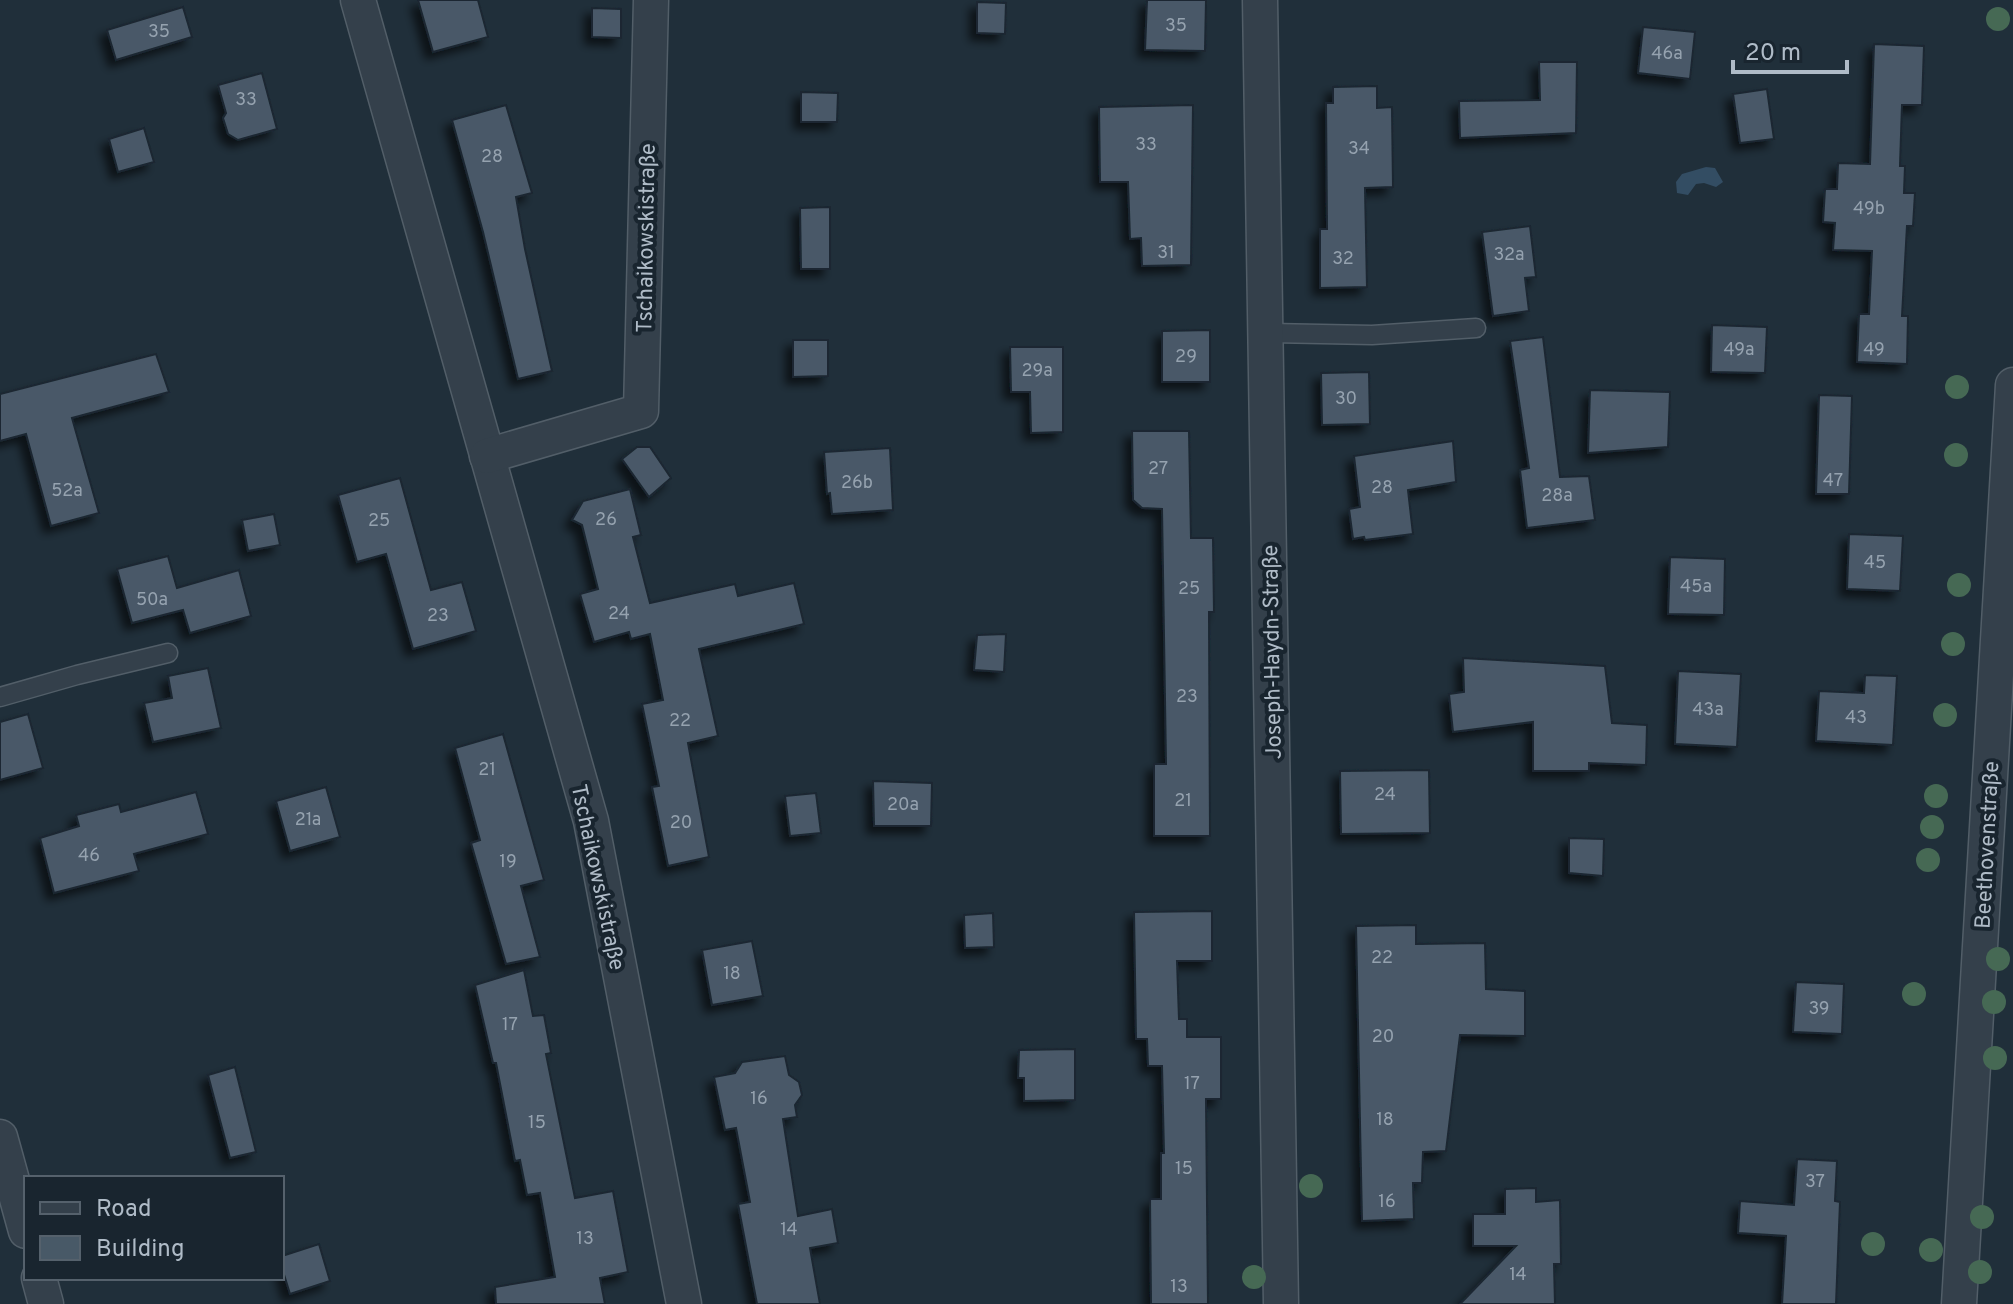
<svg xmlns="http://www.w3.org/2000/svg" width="2013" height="1304" font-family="Overpass,sans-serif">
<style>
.water{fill:#334d63}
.building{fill:#485967;stroke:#1b2731;stroke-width:2;filter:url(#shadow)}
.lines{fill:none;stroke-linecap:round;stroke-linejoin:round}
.service-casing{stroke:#525e68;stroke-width:21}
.minor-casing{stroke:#525e68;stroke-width:37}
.service{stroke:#34404b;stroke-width:18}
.minor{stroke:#34404b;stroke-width:34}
.tree{fill:#466954}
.labels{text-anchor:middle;stroke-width:8;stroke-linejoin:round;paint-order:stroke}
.number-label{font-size:18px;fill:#95a2af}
.street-label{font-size:22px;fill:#afbbc7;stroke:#19252f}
</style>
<defs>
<filter id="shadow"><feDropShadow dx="-7" dy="7" stdDeviation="4" flood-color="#0009"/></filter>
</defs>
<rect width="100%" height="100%" fill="#202f3a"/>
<path class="water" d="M 1706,167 L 1715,168 L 1723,182 L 1716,187 L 1704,183 L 1696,184 L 1688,195 L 1677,193 L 1676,182 L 1682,174 Z"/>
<g class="building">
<path d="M 418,0 L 478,0 L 488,37 L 433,52 Z"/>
<path d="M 1147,0 L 1206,0 L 1205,51 L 1145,50 Z"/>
<path d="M 977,2 L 1006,3 L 1005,34 L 977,33 Z"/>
<path d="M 183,7 L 192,37 L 116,60 L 107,30 Z"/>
<path d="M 592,8 L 621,9 L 621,38 L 592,37 Z"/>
<path d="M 1643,27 L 1695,32 L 1690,79 L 1638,73 Z"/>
<path d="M 1874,44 L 1924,46 L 1922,105 L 1902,105 L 1900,166 L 1905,166 L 1904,193 L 1915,193 L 1913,226 L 1907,226 L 1902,316 L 1908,316 L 1907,364 L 1857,362 L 1859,314 L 1869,314 L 1872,251 L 1833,250 L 1835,223 L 1823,222 L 1825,189 L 1837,189 L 1838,163 L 1870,164 Z"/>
<path d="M 1539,62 L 1577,62 L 1576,133 L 1460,138 L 1459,101 L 1540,100 Z"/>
<path d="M 262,73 L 277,129 L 238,140 L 228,134 L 223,118 L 226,113 L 218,85 Z"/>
<path d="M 1377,86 L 1377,108 L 1392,107 L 1393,187 L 1365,188 L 1367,287 L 1320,288 L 1320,229 L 1327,229 L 1326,103 L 1333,103 L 1333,87 Z"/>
<path d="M 1767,89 L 1774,139 L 1740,143 L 1733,94 Z"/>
<path d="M 801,92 L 838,93 L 837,122 L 801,122 Z"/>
<path d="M 506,105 L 532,193 L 516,197 L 525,249 L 552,371 L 518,379 L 483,232 L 452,120 Z"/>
<path d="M 1193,105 L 1191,265 L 1142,266 L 1141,238 L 1130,239 L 1128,182 L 1100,182 L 1099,107 Z"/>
<path d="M 144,128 L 154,162 L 118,172 L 109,139 Z"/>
<path d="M 830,207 L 830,269 L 801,269 L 800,208 Z"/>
<path d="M 1530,226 L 1536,277 L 1525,278 L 1529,311 L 1493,316 L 1482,232 Z"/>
<path d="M 1712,325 L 1767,327 L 1765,373 L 1711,372 Z"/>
<path d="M 1210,330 L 1210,382 L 1162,382 L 1162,331 Z"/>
<path d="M 1543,337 L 1560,477 L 1589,476 L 1595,520 L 1527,528 L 1520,470 L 1529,468 L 1510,341 Z"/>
<path d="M 793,340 L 828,340 L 828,376 L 793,377 Z"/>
<path d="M 1010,347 L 1063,347 L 1063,432 L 1031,433 L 1030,392 L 1011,392 Z"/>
<path d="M 156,354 L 169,392 L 72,418 L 99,513 L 51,526 L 26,434 L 0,441 L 0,394 Z"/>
<path d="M 1369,372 L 1370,424 L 1322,425 L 1321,373 Z"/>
<path d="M 1590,390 L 1670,392 L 1668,447 L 1588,453 Z"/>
<path d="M 1819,395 L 1852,396 L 1849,494 L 1816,494 Z"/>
<path d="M 1132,431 L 1189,431 L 1191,538 L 1213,538 L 1214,612 L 1209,612 L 1210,836 L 1154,836 L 1154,764 L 1166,764 L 1162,509 L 1142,508 L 1133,500 Z"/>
<path d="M 1453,441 L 1456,482 L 1408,490 L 1413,534 L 1365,540 L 1364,537 L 1353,539 L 1349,509 L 1360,507 L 1354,456 Z"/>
<path d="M 637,447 L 650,447 L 671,478 L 649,497 L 622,459 Z"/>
<path d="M 890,448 L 893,510 L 832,514 L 830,493 L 827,494 L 824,452 Z"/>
<path d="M 400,478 L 431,590 L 462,582 L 476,631 L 413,649 L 386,554 L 357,562 L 338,495 Z"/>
<path d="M 630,489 L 641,535 L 633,537 L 650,603 L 735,584 L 738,596 L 794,583 L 804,624 L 699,649 L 718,736 L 688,743 L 709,857 L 668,866 L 652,787 L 659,786 L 642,704 L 663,700 L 650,634 L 631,639 L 629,632 L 594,642 L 580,594 L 598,589 L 582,525 L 572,520 L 583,501 Z"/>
<path d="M 274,514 L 280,545 L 248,551 L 242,520 Z"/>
<path d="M 1849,534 L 1903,536 L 1900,591 L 1847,589 Z"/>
<path d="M 168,556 L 177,588 L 239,570 L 251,616 L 190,633 L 183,610 L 132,623 L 117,569 Z"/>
<path d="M 1670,557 L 1725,559 L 1724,615 L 1668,614 Z"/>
<path d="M 1006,634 L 1004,672 L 974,670 L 977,635 Z"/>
<path d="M 1463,658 L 1605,666 L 1612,723 L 1647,725 L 1646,765 L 1589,763 L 1589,771 L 1533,771 L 1533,722 L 1453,732 L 1449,694 L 1464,692 Z"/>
<path d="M 208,668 L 221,728 L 153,742 L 144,703 L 172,698 L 168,676 Z"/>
<path d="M 1678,671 L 1741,674 L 1737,747 L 1675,744 Z"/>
<path d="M 1865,675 L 1897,676 L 1893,745 L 1816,741 L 1819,691 L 1864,693 Z"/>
<path d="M 28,714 L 43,768 L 0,780 L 0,722 Z"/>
<path d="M 503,734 L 544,880 L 521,886 L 540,957 L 506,964 L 471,843 L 480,840 L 455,748 Z"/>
<path d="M 1429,770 L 1430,833 L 1341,834 L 1340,771 Z"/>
<path d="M 873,781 L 932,783 L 931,826 L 874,826 Z"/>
<path d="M 326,787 L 340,837 L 290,851 L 276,801 Z"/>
<path d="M 196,792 L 208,834 L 134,854 L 139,871 L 54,893 L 40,838 L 79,826 L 76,815 L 119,804 L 121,812 Z"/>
<path d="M 816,793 L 821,833 L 790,836 L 785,796 Z"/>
<path d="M 1569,838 L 1604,839 L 1603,876 L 1569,873 Z"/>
<path d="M 1212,911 L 1212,961 L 1177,961 L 1179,1019 L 1187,1019 L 1187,1037 L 1221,1037 L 1221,1099 L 1206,1099 L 1208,1304 L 1151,1304 L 1150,1199 L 1161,1199 L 1161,1153 L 1164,1153 L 1162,1066 L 1148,1066 L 1147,1039 L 1136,1039 L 1134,912 Z"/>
<path d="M 993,913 L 994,947 L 965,948 L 964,915 Z"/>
<path d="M 1416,925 L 1416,944 L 1485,943 L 1486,989 L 1525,991 L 1525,1036 L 1460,1035 L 1446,1151 L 1423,1152 L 1422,1183 L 1413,1183 L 1414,1219 L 1362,1221 L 1356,926 Z"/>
<path d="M 752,941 L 763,996 L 712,1005 L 702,950 Z"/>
<path d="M 524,970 L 533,1016 L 544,1015 L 551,1053 L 546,1054 L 575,1198 L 613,1191 L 628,1272 L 600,1278 L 605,1304 L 496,1304 L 495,1287 L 555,1277 L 540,1193 L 527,1195 L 520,1160 L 515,1161 L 496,1063 L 493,1063 L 475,985 Z"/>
<path d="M 1796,982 L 1844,984 L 1842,1034 L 1793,1032 Z"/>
<path d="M 1075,1049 L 1075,1100 L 1024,1101 L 1024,1078 L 1018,1078 L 1019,1050 Z"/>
<path d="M 785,1056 L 789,1075 L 799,1082 L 802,1095 L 795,1105 L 797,1117 L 783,1119 L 798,1216 L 832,1209 L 838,1243 L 810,1248 L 820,1304 L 757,1304 L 738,1204 L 750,1202 L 736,1128 L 725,1130 L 714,1077 L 735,1073 L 742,1062 Z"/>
<path d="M 235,1067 L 256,1152 L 230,1158 L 208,1075 Z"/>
<path d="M 1797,1159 L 1837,1161 L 1835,1201 L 1840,1202 L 1836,1304 L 1782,1304 L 1786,1236 L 1738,1233 L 1740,1201 L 1794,1205 Z"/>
<path d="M 1536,1188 L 1536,1202 L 1560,1200 L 1561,1264 L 1554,1264 L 1555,1304 L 1460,1304 L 1516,1246 L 1473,1246 L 1473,1214 L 1505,1214 L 1505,1189 Z"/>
<path d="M 319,1244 L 330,1281 L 290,1294 L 282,1268 L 282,1256 Z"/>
</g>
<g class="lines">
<g class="service-casing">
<g id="service">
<path d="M 1265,333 L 1372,335 L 1476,328"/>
<path d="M 0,697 L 77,675 L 168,653"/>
</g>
</g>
<g class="minor-casing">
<g id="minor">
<path d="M 358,0 L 591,821 L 684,1304"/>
<path d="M 1260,0 L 1281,1304"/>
<path d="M 487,456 L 641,411 L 651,0"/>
<path d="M 0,1137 L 26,1231"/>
<path d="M 39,1278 L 46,1304"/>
<path d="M 1959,1304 L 2013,385"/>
</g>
</g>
<use href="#service" class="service"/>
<use href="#minor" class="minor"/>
</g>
<g class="tree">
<circle cx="1998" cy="19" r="12"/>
<circle cx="1957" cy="387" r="12"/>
<circle cx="1956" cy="455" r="12"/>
<circle cx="1959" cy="585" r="12"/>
<circle cx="1953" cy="644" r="12"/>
<circle cx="1945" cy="715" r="12"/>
<circle cx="1936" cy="796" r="12"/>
<circle cx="1932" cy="827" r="12"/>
<circle cx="1928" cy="860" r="12"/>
<circle cx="1998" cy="959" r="12"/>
<circle cx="1914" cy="994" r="12"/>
<circle cx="1994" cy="1002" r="12"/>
<circle cx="1995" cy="1058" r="12"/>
<circle cx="1311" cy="1186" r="12"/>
<circle cx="1982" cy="1217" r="12"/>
<circle cx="1873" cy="1244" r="12"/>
<circle cx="1931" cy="1250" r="12"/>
<circle cx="1980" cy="1272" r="12"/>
<circle cx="1254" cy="1277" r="12"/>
</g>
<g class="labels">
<g class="number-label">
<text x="1176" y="31">35</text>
<text x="159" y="37">35</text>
<text x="1667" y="59">46a</text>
<text x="246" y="105">33</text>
<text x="1146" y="150">33</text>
<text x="1359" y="154">34</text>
<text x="492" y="162">28</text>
<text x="1869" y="214">49b</text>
<text x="1166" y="258">31</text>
<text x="1509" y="260">32a</text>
<text x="1343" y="264">32</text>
<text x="1739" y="355">49a</text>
<text x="1874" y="355">49</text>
<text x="1186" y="362">29</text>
<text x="1037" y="376">29a</text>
<text x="1346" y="404">30</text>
<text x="1158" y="474">27</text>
<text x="1833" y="486">47</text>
<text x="857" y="488">26b</text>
<text x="1382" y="493">28</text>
<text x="67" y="496">52a</text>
<text x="1557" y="501">28a</text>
<text x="606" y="525">26</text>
<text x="379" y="526">25</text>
<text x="1875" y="568">45</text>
<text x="1696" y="592">45a</text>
<text x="1189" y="594">25</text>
<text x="152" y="605">50a</text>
<text x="619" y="619">24</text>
<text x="438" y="621">23</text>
<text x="1187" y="702">23</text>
<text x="1708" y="715">43a</text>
<text x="1856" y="723">43</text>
<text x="680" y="726">22</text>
<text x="487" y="775">21</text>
<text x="1385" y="800">24</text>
<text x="1183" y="806">21</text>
<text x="903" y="810">20a</text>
<text x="308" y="825">21a</text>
<text x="681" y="828">20</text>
<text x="89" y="861">46</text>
<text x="508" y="867">19</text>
<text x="1382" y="963">22</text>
<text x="732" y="979">18</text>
<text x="1819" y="1014">39</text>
<text x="510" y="1030">17</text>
<text x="1383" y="1042">20</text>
<text x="1192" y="1089">17</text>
<text x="759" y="1104">16</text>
<text x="1385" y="1125">18</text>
<text x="537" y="1128">15</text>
<text x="1184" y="1174">15</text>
<text x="1815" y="1187">37</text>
<text x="1387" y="1207">16</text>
<text x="789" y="1235">14</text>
<text x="585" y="1244">13</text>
<text x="1518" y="1280">14</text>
<text x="1179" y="1292">13</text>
</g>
<g class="street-label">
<text transform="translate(645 238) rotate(-89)" y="8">Tschaikowskistraße</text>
<text transform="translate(1271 652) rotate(-91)" y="8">Joseph-Haydn-Straße</text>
<text transform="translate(1986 845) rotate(-87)" y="8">Beethovenstraße</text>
<text transform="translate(599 877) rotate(78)" y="8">Tschaikowskistraße</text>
</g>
</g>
<rect x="24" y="1176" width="260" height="104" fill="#19252f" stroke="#55616c" stroke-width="2"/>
<rect x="40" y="1202" width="40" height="12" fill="#34404b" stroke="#55616c" stroke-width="2"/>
<text x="96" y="1216" font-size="24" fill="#afbbc7">Road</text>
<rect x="40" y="1236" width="40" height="24" fill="#485967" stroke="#55616c" stroke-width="2"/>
<text x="96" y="1256" font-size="24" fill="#afbbc7">Building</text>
<path d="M1733 60v12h114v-12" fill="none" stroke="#afbbc7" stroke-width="4"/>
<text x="1745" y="60" font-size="24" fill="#afbbc7" stroke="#19252f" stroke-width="6" paint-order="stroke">20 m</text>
</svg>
